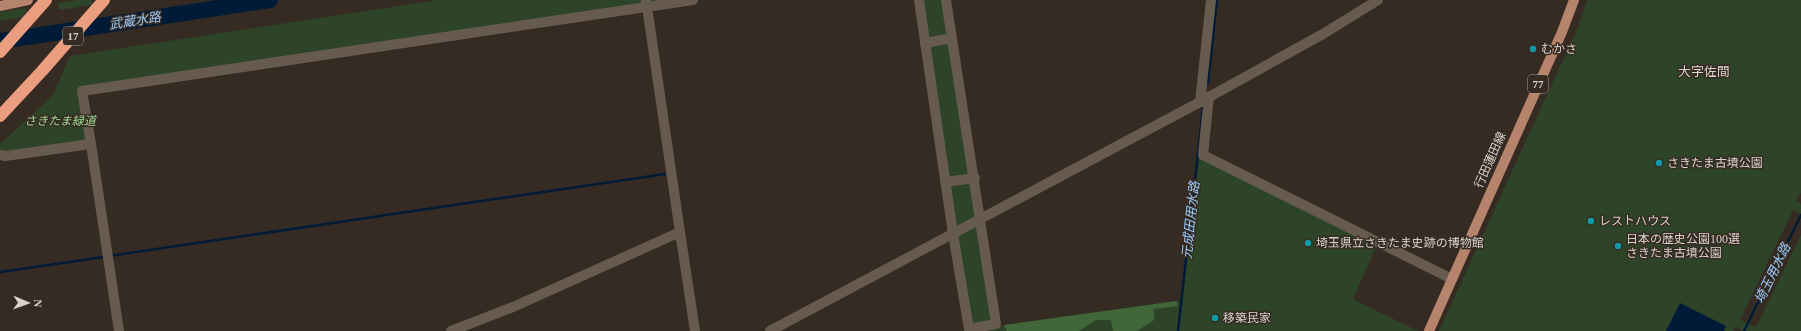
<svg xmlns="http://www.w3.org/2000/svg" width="1801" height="331" font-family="'Times New Roman','Noto Sans JP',serif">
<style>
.green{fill:#2e4429}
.forest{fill:#41663a}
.water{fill:#001b37}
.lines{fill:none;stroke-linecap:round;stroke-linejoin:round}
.stream{stroke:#001b37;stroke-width:2.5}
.river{stroke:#001b37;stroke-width:16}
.minor{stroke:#675b50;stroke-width:10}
.major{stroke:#b6836d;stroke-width:10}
.highway{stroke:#eb9d80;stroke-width:12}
.culture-dot{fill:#0f9aa8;stroke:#362b22;stroke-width:1.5}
.labels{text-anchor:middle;stroke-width:3;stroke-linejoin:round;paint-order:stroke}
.shield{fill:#362b22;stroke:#a8a099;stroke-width:1}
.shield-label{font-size:11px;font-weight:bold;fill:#d9d2cc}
.poi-label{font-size:12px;fill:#d9d2cc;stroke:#362b22;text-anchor:start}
.park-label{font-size:12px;font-style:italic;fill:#a1da95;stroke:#362b22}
.street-label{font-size:12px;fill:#d9d2cc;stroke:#362b22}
.water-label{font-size:13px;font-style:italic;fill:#97c8fa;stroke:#362b22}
.neighbourhood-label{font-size:13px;fill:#d9d2cc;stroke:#362b22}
</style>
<rect width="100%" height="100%" fill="#362b22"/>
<g class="green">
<path d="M 76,0 L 92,0 L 92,5 L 59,10 L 58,3 Z"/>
<path d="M 438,0 L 678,0 L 81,88 L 87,141 L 3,152 L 0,149 L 0,144 L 53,95 L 70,56 Z"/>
<path d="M 916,0 L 949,0 L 999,326 L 1182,300 L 1199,158 L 1283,197 L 1377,245 L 1353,299 L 1418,331 L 964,331 L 965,331 Z"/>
<path d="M 1587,0 L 1801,0 L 1801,192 L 1796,201 L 1801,204 L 1801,214 L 1793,210 L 1740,320 L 1756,327 L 1801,235 L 1801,331 L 1743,331 L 1735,327 L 1733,331 L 1439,331 L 1578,27 Z"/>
<path d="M 26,8 L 27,12 L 23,17 L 0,21 L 0,12 Z"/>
</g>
<path class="forest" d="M 1177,301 L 1177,306 L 1154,309 L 1154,320 L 1137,331 L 1113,331 L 1111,320 L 1096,320 L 1079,331 L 1007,331 L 1004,325 Z"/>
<path class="water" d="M 1680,303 L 1726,326 L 1724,331 L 1666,331 Z"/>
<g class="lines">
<g class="stream">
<path d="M 1208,83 L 1217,0"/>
<path d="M 109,256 L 665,174"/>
<path d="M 0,272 L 104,257"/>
<path d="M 1178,331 L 1203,108"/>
<path d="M 1744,331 L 1801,215"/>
</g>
<path class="river" d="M 0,41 L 270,0"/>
<g class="minor">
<path d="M 919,0 L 953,234 L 969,329 L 996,324 L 946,0"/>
<path d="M 925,43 L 952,38"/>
<path d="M 1209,96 L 1203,155 L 1452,279"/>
<path d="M 1200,102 L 1211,0"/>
<path d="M 91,144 L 119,331"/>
<path d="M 0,155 L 5,156 L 91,144 L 82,91 L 693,0"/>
<path d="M 945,182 L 975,178"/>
<path d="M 680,232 L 695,331"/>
<path d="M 451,331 L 513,307 L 680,232 L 646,0"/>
<path d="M 770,331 L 1200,102 L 1323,34 L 1378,0"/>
</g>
<g class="major">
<path d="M 0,6 L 28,0"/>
<path d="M 1429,331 L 1562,32 L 1574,0"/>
</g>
<g class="highway">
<path d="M 0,52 L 46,0"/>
<path d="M 0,116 L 42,71 L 104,0"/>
</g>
</g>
<g class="culture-dot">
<circle cx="1533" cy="49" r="4"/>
<circle cx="1659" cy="163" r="4"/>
<circle cx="1591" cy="221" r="4"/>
<circle cx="1308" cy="243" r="4"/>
<circle cx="1618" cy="246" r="4"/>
<circle cx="1215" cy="318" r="4"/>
</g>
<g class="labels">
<g class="shield">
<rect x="63" y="27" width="20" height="18" rx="3"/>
<rect x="1528" y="75" width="20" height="18" rx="3"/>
</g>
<g class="shield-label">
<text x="73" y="40">17</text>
<text x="1538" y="88">77</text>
</g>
<g class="poi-label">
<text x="1541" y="53">むかさ</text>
<text x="1667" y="167">さきたま古墳公園</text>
<text x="1599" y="225">レストハウス</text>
<text x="1626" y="243">日本の歴史公園100選<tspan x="1626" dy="14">さきたま古墳公園</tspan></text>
<text x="1316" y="247">埼玉県立さきたま史跡の博物館</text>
<text x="1223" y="322">移築民家</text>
</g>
<g class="park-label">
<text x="60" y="125">さきたま緑道</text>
</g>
<g class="street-label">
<text transform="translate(1490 160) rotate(-66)" y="4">行田蓮田線</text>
</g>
<g class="water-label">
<text transform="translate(135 20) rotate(-9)" y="5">武蔵水路</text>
<text transform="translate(1190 220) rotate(-84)" y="5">元成田用水路</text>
<text transform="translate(1772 273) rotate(-64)" y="5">埼玉用水路</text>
</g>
<g class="neighbourhood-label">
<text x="1704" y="76">大字佐間</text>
</g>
</g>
<g transform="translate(28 303) rotate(92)" stroke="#362b22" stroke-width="3" paint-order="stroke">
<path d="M0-3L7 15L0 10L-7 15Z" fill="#d9d2cc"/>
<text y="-6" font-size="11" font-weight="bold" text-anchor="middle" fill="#d9d2cc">N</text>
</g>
</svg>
